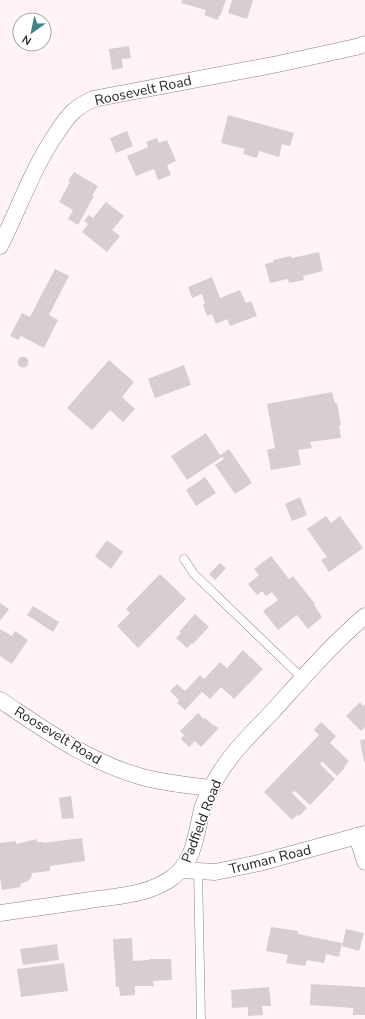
<svg xmlns="http://www.w3.org/2000/svg" width="365" height="1019" font-family="'Nunito Sans',sans-serif">
<style>
.building{fill:#d7ced4}
.lines{fill:none;stroke-linecap:round;stroke-linejoin:round}
.lane-casing{stroke:#8b8082;stroke-width:9}
.street-casing{stroke:#8b8082;stroke-width:17}
.lane{stroke:#fff;stroke-width:8}
.street{stroke:#fff;stroke-width:16}
.labels{text-anchor:middle;stroke-width:3;stroke-linejoin:round;paint-order:stroke}
.street-label{font-size:14px;fill:#2a2626;stroke:#fff}
</style>
<rect width="100%" height="100%" fill="#fff3f5"/>
<g class="building">
<path d="M 182,0 L 226,0 L 220,16 L 219,16 L 218,20 L 204,15 L 206,10 L 181,3 Z"/>
<path d="M 232,0 L 253,0 L 247,19 L 228,13 Z"/>
<path d="M 129,46 L 131,58 L 122,59 L 123,68 L 112,70 L 109,49 Z"/>
<path d="M 228,115 L 294,133 L 290,146 L 282,144 L 279,157 L 259,151 L 257,158 L 243,154 L 245,149 L 221,143 Z"/>
<path d="M 127,131 L 133,146 L 116,153 L 110,138 Z"/>
<path d="M 157,138 L 159,143 L 167,140 L 176,161 L 167,165 L 171,175 L 158,180 L 154,169 L 136,176 L 127,156 L 148,147 L 146,142 Z"/>
<path d="M 74,172 L 98,186 L 92,196 L 94,196 L 78,225 L 68,219 L 73,210 L 59,202 L 70,182 L 68,181 Z"/>
<path d="M 106,202 L 124,216 L 112,230 L 120,236 L 107,252 L 82,232 L 88,224 L 84,221 L 89,215 L 93,218 Z"/>
<path d="M 319,252 L 323,271 L 303,276 L 304,280 L 289,283 L 288,279 L 270,283 L 265,264 L 274,262 L 273,260 L 291,256 L 292,258 Z"/>
<path d="M 55,269 L 69,276 L 49,315 L 58,320 L 44,348 L 21,336 L 18,340 L 10,336 L 22,313 L 30,317 Z"/>
<path d="M 212,277 L 220,298 L 240,290 L 246,303 L 251,301 L 257,316 L 230,326 L 227,319 L 216,324 L 212,314 L 207,316 L 203,305 L 205,304 L 202,294 L 192,298 L 188,287 Z"/>
<circle cx="23" cy="362" r="5.5"/>
<path d="M 109,360 L 134,382 L 122,397 L 135,409 L 123,422 L 110,410 L 92,430 L 67,408 Z"/>
<path d="M 184,365 L 191,385 L 155,398 L 148,379 Z"/>
<path d="M 332,392 L 335,403 L 337,403 L 341,425 L 339,426 L 341,438 L 310,442 L 312,448 L 298,450 L 301,465 L 271,470 L 267,450 L 275,448 L 267,404 Z"/>
<path d="M 206,433 L 220,455 L 229,449 L 252,483 L 235,494 L 215,465 L 224,459 L 222,457 L 187,480 L 171,456 Z"/>
<path d="M 205,477 L 216,493 L 196,506 L 186,490 Z"/>
<path d="M 300,497 L 307,515 L 292,521 L 285,504 Z"/>
<path d="M 326,516 L 331,523 L 340,516 L 363,548 L 329,572 L 321,560 L 327,557 L 307,529 Z"/>
<path d="M 107,540 L 123,552 L 111,569 L 95,556 Z"/>
<path d="M 271,556 L 289,579 L 293,576 L 315,604 L 314,605 L 322,617 L 308,629 L 297,615 L 278,630 L 263,611 L 278,600 L 272,592 L 266,596 L 262,591 L 257,595 L 248,584 L 259,575 L 254,569 Z"/>
<path d="M 220,563 L 226,568 L 215,580 L 209,574 Z"/>
<path d="M 160,574 L 186,599 L 138,648 L 117,626 L 130,613 L 126,609 Z"/>
<path d="M 0,603 L 9,609 L 0,621 Z"/>
<path d="M 33,606 L 59,622 L 53,632 L 27,615 Z"/>
<path d="M 195,614 L 209,627 L 193,644 L 192,643 L 187,648 L 176,638 L 181,633 L 179,632 Z"/>
<path d="M 0,629 L 12,636 L 15,631 L 28,640 L 12,664 L 0,656 Z"/>
<path d="M 243,650 L 263,669 L 234,699 L 221,687 L 210,699 L 202,692 L 185,710 L 177,703 L 179,700 L 170,691 L 177,684 L 185,691 L 200,675 L 204,679 L 220,662 L 227,668 Z"/>
<path d="M 360,702 L 363,706 L 365,704 L 365,727 L 361,731 L 346,716 Z"/>
<path d="M 198,713 L 204,719 L 205,718 L 212,724 L 219,728 L 201,747 L 195,741 L 189,747 L 181,739 L 184,735 L 180,731 Z"/>
<path d="M 321,722 L 336,736 L 330,743 L 349,761 L 344,767 L 345,768 L 337,776 L 322,761 L 320,764 L 335,779 L 310,805 L 295,791 L 292,793 L 307,808 L 299,816 L 297,815 L 292,820 L 264,792 L 319,735 L 314,730 Z"/>
<path d="M 365,739 L 365,762 L 364,762 L 360,740 Z"/>
<path d="M 71,796 L 74,818 L 62,819 L 59,798 Z"/>
<path d="M 82,838 L 85,861 L 50,866 L 50,871 L 32,873 L 31,878 L 28,881 L 20,884 L 21,887 L 2,890 L 0,877 L 0,843 L 16,841 L 16,844 L 37,839 L 37,842 L 43,842 L 43,843 Z"/>
<path d="M 271,927 L 298,931 L 298,934 L 342,943 L 339,957 L 326,954 L 324,963 L 307,960 L 305,966 L 286,963 L 288,955 L 266,951 Z"/>
<path d="M 346,929 L 364,933 L 359,951 L 342,946 Z"/>
<path d="M 132,938 L 133,961 L 149,960 L 149,959 L 171,959 L 172,980 L 153,981 L 154,986 L 135,986 L 135,995 L 120,996 L 119,987 L 116,987 L 113,939 Z"/>
<path d="M 57,944 L 59,960 L 23,965 L 20,949 Z"/>
<path d="M 64,963 L 68,991 L 21,997 L 17,969 Z"/>
<path d="M 311,984 L 365,987 L 365,1015 L 353,1015 L 353,1008 L 310,1005 Z"/>
<path d="M 269,987 L 271,1006 L 262,1006 L 263,1015 L 248,1016 L 248,1007 L 232,1008 L 231,990 Z"/>
</g>
<g class="lines">
<g class="lane-casing">
<g id="lane">
<path d="M 184,559 L 194,574 L 302,678"/>
<path d="M 198,871 L 201,1019"/>
</g>
</g>
<g class="street-casing">
<g id="street">
<path d="M 0,246 C 19,209 32,169 56,134 C 61,126 67,117 75,110 C 80,106 87,102 93,99 L 278,64 L 356,47 L 365,44"/>
<path d="M 0,700 C 44,729 87,761 139,776 C 162,783 186,785 211,788"/>
<path d="M 357,836 L 365,862"/>
<path d="M 181,870 L 215,872 L 259,863 L 365,834"/>
<path d="M 0,913 C 28,909 56,905 84,901 C 113,896 149,896 173,877 C 196,860 196,830 203,806 C 207,795 213,784 219,774 C 233,751 254,731 272,712 C 302,679 331,645 365,616"/>
</g>
</g>
<use href="#lane" class="lane"/>
<use href="#street" class="street"/>
</g>
<g class="labels">
<g class="street-label">
<text transform="translate(143 90) rotate(-12)" y="5">Roosevelt Road</text>
<text transform="translate(58 735) rotate(31)" y="5">Roosevelt Road</text>
<text transform="translate(201 821) rotate(-69)" y="5">Padfield Road</text>
<text transform="translate(270 859) rotate(-14)" y="5">Truman Road</text>
</g>
</g>
<g transform="translate(32 32) rotate(213)"><circle r="19" fill="#ffffff" stroke="#aaa8a8"/>
<path d="M0-3L7 15L0 10L-7 15Z" fill="#3c838d"/>
<text y="-6" font-size="11" font-weight="bold" text-anchor="middle" fill="#2a2626">N</text>
</g>
</svg>
